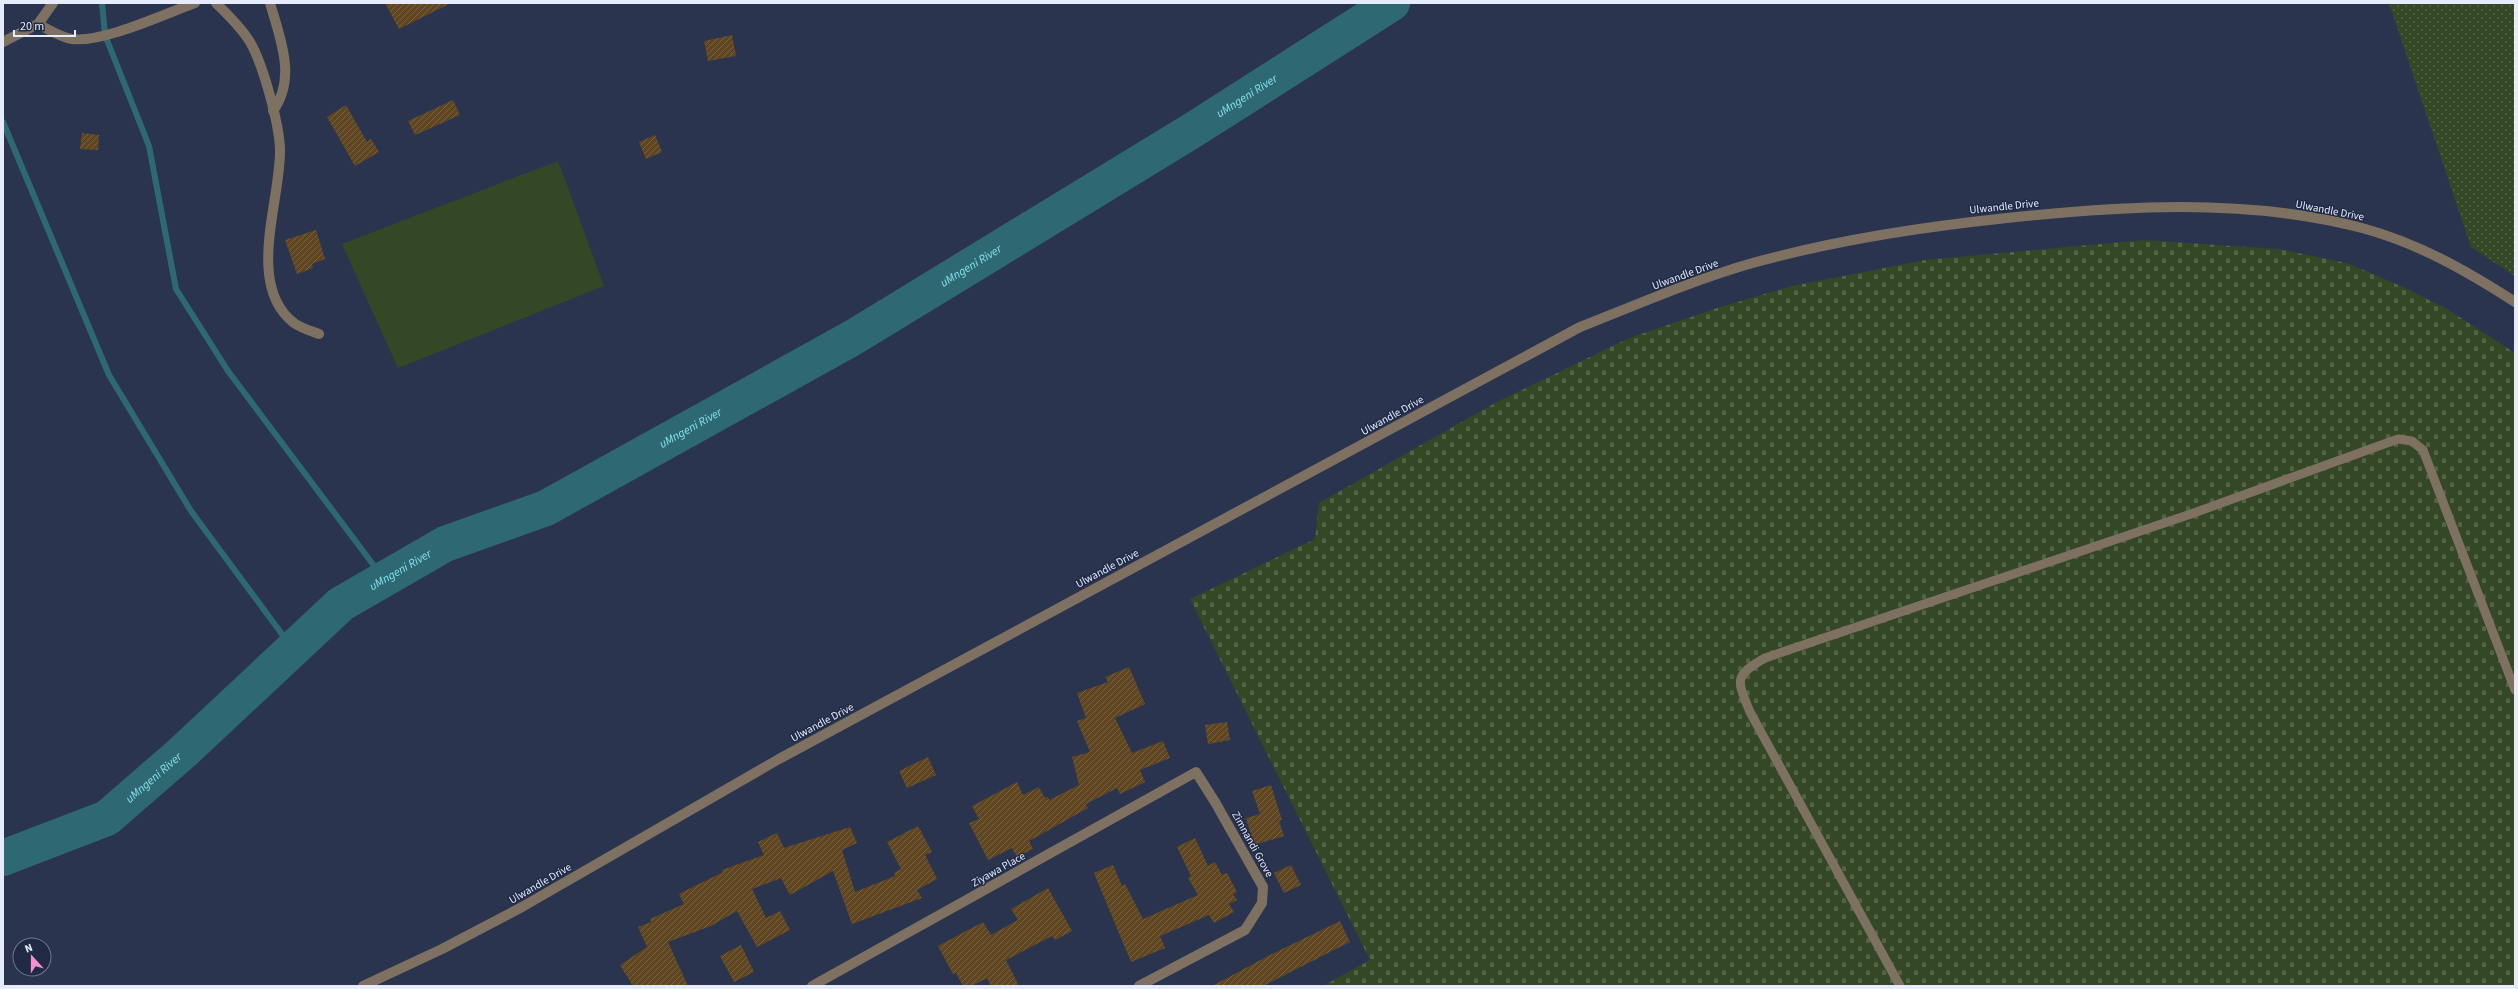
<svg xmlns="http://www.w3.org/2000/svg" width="2518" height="989" font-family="'Source Sans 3',sans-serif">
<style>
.grass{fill:url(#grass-dots)}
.cemetery{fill:url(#cemetery-stones)}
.garden{fill:#354826}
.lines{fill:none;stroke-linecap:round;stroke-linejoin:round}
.stream{stroke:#2e6973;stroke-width:6}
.river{stroke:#2e6973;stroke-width:36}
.building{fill:url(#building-hatch)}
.service{stroke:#7e7162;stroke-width:9}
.minor{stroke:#7e7162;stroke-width:10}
.labels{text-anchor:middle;stroke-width:3;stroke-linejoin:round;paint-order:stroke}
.street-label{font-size:11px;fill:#e6ecfe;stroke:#212a44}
.water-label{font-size:12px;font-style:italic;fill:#81e0ef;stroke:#212a44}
</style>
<defs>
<pattern id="grass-dots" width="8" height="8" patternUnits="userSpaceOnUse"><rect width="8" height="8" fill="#354826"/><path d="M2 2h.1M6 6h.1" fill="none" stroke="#526347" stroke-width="1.8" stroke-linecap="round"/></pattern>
<pattern id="cemetery-stones" width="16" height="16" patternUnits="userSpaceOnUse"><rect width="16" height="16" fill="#354826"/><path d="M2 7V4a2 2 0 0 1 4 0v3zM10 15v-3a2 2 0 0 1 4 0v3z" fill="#526347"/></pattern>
<pattern id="building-hatch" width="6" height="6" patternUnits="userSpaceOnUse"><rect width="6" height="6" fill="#5f4621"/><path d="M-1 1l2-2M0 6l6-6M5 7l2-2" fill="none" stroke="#766142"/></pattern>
</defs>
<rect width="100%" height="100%" fill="#2b344f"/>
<path class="grass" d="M 2389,3 L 2515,3 L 2515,276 L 2471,247 Z"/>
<path class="cemetery" d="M 2144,240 L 2278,249 L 2347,263 L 2403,287 L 2447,309 L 2515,353 L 2515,986 L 1323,986 L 1370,960 L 1190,599 L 1315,539 L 1319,503 L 1495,403 L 1627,339 L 1717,308 L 1792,286 L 1925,260 Z"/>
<path class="garden" d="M 558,161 L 604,286 L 398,368 L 342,244 Z"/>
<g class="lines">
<g class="stream">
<path d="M 102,3 L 105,35 L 149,146 L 176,289 L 228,371 L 384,579"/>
<path d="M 3,122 L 109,375 L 191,511 L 293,649"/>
</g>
<path class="river" id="s1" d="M 3,858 L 107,818 L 183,752 L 341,604 L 445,544 L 546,508 L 854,337 L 1193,130 L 1392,3"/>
</g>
<g class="building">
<path d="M 385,3 L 451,3 L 399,29 Z"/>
<path d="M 732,35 L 736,56 L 708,61 L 704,41 Z"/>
<path d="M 453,100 L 460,115 L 415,135 L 408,121 Z"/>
<path d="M 346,105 L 367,142 L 371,139 L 379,152 L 355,166 L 327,117 Z"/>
<path d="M 82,133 L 99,135 L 98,150 L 80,149 Z"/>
<path d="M 655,135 L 662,152 L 646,159 L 639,142 Z"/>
<path d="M 316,230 L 325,259 L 312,264 L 313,268 L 297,274 L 285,240 Z"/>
<path d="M 1129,667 L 1145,704 L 1115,718 L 1132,753 L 1163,741 L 1170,758 L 1140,770 L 1145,782 L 1120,794 L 1117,788 L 1086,804 L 1088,808 L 1029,841 L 1033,849 L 1017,857 L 1012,848 L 988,860 L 969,823 L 979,819 L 972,806 L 1017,782 L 1023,795 L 1039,787 L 1045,798 L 1048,797 L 1049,800 L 1079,785 L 1072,757 L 1090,752 L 1077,721 L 1086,718 L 1077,693 L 1108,682 L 1105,677 Z"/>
<path d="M 1227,722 L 1230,740 L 1208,744 L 1205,725 Z"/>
<path d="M 928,757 L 936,775 L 907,788 L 899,771 Z"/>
<path d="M 1271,785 L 1282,820 L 1279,821 L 1284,836 L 1254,845 L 1246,818 L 1260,814 L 1252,791 Z"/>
<path d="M 918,826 L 932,852 L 925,855 L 937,879 L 917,890 L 922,898 L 852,924 L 833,871 L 790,895 L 781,878 L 752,889 L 766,918 L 780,911 L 790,930 L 757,947 L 737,911 L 711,926 L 668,942 L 688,986 L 633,986 L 620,965 L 647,947 L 638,927 L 651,922 L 650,919 L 684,904 L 679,894 L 723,872 L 722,870 L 764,855 L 758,842 L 777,833 L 784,848 L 850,827 L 857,843 L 842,850 L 855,892 L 895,876 L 894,873 L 901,869 L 887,842 Z"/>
<path d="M 1195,838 L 1208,866 L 1215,862 L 1222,875 L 1227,873 L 1237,892 L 1233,894 L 1237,900 L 1229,904 L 1234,912 L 1214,923 L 1209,915 L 1160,936 L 1165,948 L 1131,962 L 1094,873 L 1113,865 L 1122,886 L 1125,884 L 1143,919 L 1198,895 L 1188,878 L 1191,876 L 1177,847 Z"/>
<path d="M 1291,865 L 1301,885 L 1284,893 L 1274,873 Z"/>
<path d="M 1048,888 L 1072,931 L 1055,940 L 1052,936 L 1006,960 L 1019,986 L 991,986 L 987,978 L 972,986 L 963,986 L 956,973 L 953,974 L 938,946 L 983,922 L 991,935 L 1018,920 L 1011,909 Z"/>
<path d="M 1340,921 L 1350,942 L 1263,986 L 1212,986 L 1270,955 Z"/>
<path d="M 741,945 L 754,972 L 734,982 L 720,956 Z"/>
</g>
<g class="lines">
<path class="service" d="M 1900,986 L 1750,712 C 1737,680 1733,676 1765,658 L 2191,514 L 2398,439 L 2412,441 L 2423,450 L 2515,690"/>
<g class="minor">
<path d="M 216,3 C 228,15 241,27 250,42 C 263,64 279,123 280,149 C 281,201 245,285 294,323 C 301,328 311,331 319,334"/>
<path d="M 270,3 C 280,38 297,78 273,111"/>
<path d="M 38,24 C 48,29 60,37 72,39 C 103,43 164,14 195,3"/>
<path d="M 3,42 L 38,24 L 53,3"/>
<path d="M 363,986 L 442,949 L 522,907 L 779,759 L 1580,327 C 1636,305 1691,281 1749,264 C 1831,241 1914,228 1998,219 C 2117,206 2245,197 2362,228 C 2418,243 2467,271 2515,302"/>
<path d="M 812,986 L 1196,772 L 1215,802 L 1263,887 L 1262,903 L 1245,930 L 1139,986"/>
</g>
</g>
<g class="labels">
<g class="street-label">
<text transform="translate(2004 206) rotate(-6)" y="4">Ulwandle Drive</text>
<text transform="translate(2330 210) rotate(11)" y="4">Ulwandle Drive</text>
<text transform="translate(1685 274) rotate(-20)" y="4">Ulwandle Drive</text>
<text transform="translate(1392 415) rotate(-29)" y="4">Ulwandle Drive</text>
<text transform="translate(1107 568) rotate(-28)" y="4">Ulwandle Drive</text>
<text transform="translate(822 722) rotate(-28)" y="4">Ulwandle Drive</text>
<text transform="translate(1253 844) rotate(61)" y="4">Zimnandi Grove</text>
<text transform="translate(998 869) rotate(-29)" y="4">Ziyawa Place</text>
<text transform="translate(540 883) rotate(-30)" y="4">Ulwandle Drive</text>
</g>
<g class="water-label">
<text dy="4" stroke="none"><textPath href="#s1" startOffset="1469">uMngeni River</textPath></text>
<text dy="4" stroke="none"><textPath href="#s1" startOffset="1145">uMngeni River</textPath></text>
<text dy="4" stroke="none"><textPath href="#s1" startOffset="821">uMngeni River</textPath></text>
<text dy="4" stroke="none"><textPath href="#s1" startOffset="497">uMngeni River</textPath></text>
<text dy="4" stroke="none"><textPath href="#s1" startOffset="173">uMngeni River</textPath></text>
</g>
</g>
<rect width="2518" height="989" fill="none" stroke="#e6ecfe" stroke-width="8"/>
<g transform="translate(32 957) rotate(339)"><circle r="19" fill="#212a44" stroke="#70788e"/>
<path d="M0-3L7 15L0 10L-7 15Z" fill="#f98fc9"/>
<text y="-6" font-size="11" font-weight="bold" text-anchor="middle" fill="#e6ecfe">N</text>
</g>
<path d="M14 30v6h61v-6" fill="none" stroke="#e6ecfe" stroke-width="2"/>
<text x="20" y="30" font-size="12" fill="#e6ecfe" stroke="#212a44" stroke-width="3" paint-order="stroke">20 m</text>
</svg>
